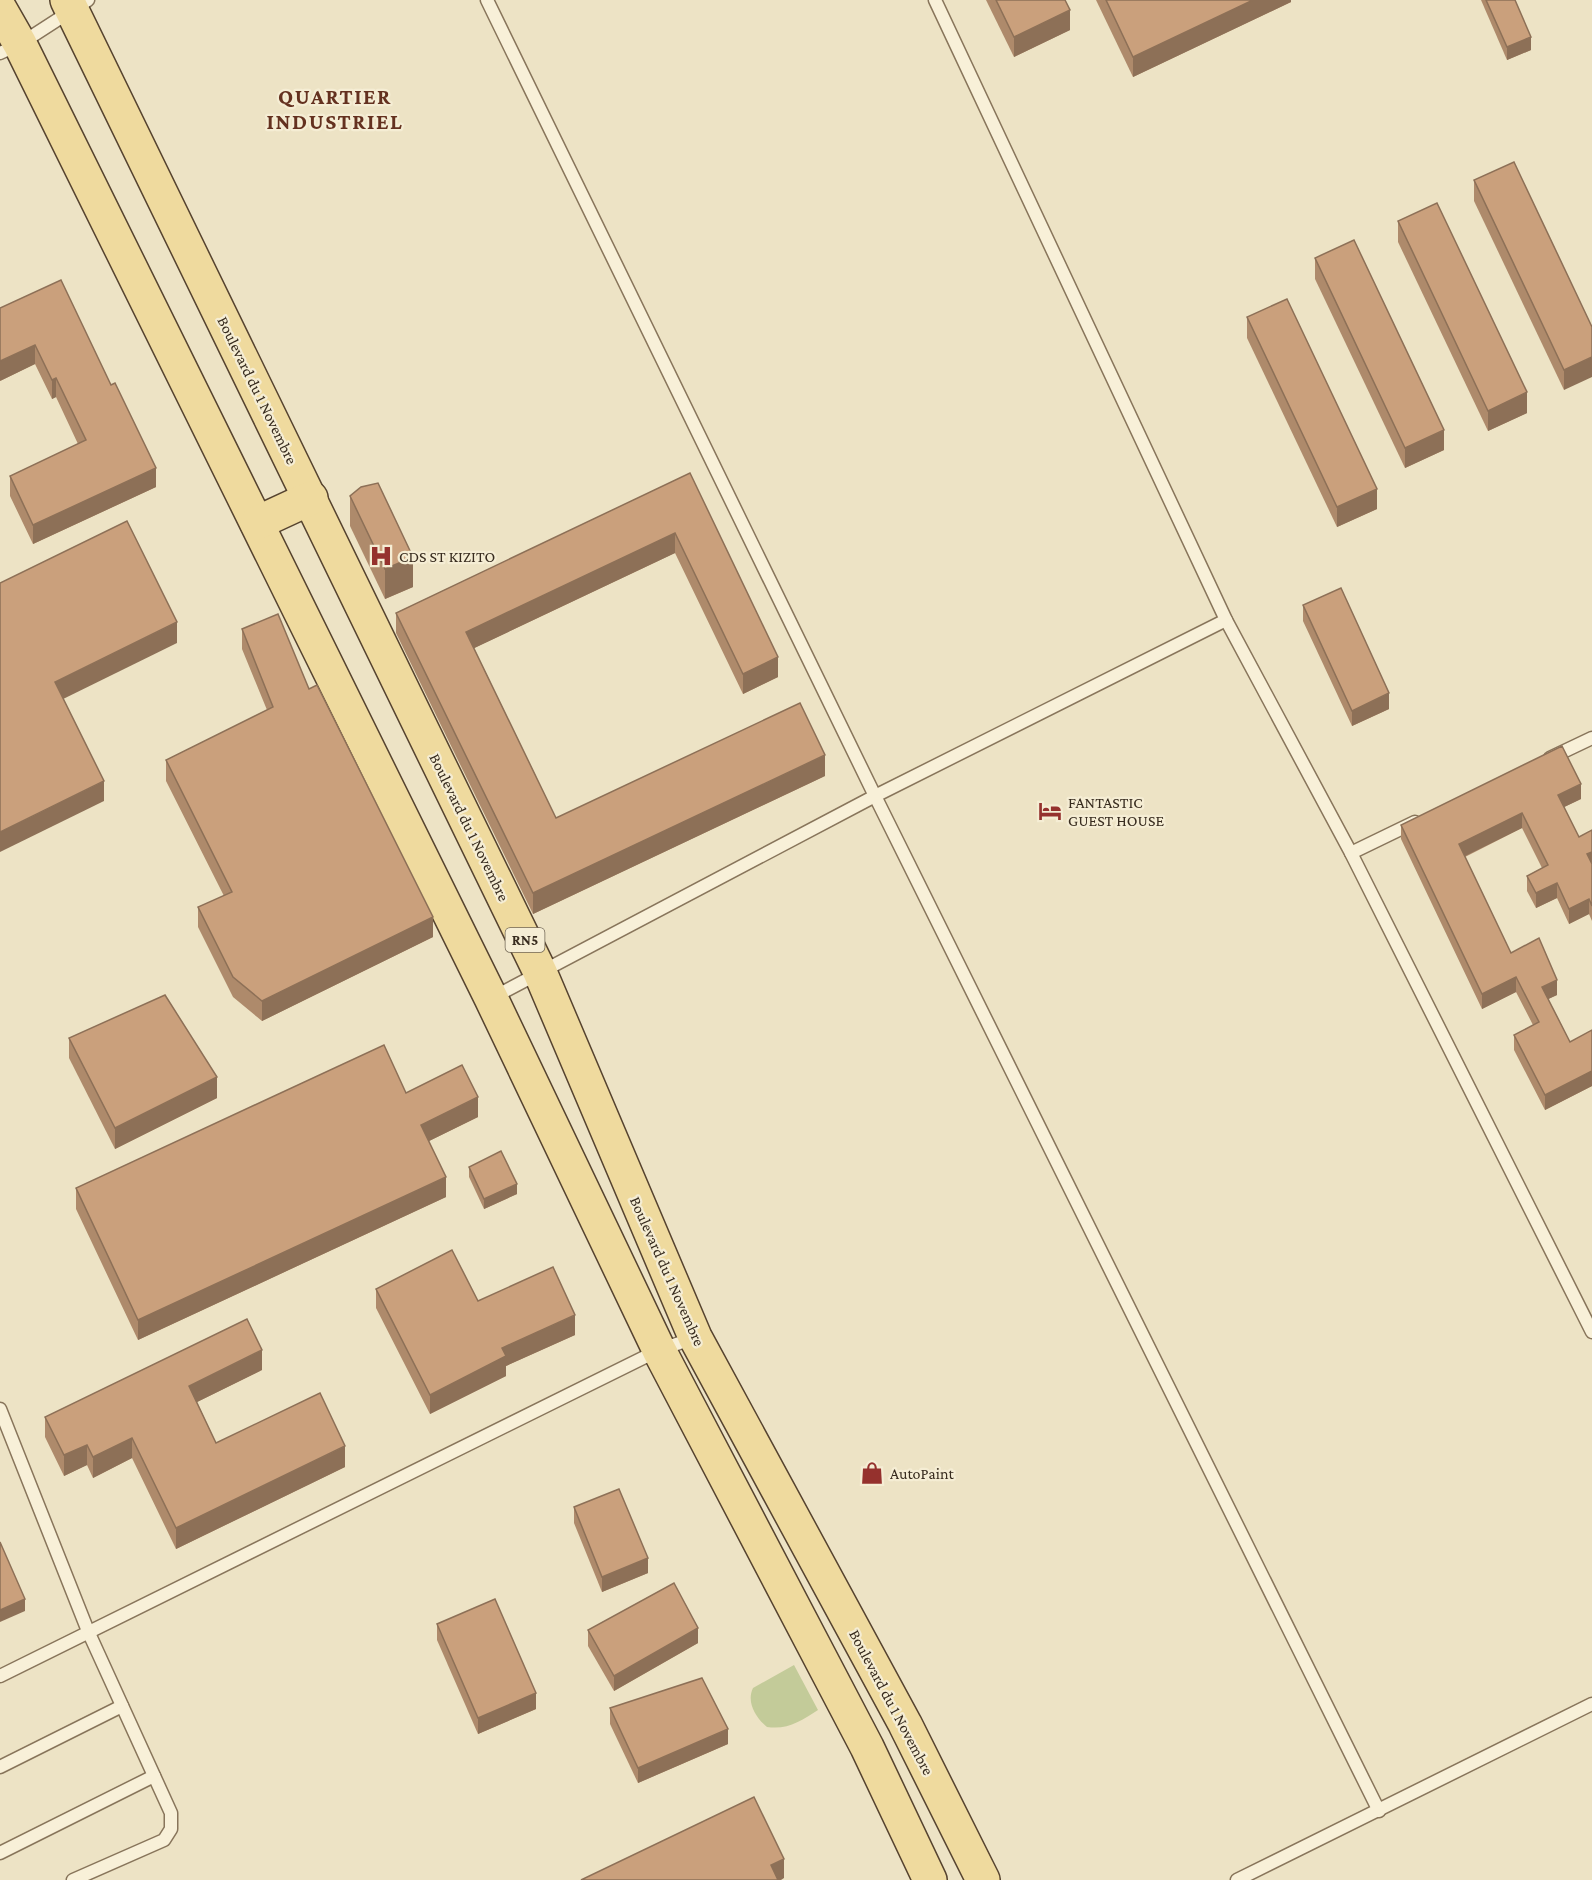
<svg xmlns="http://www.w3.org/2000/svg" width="1592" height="1880" font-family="'Crimson Pro',serif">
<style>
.green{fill:#c3cb99}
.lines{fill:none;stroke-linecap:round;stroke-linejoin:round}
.service-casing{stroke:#88755b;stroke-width:15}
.primary-casing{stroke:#56432f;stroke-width:36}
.service{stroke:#f8f0d8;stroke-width:12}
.primary{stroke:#efda9e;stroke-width:33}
.wall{fill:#ae8a6b}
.shaded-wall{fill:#8d7057}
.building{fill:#caa07c;stroke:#8d7057;stroke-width:1.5}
.labels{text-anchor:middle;stroke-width:4.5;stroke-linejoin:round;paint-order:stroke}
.shield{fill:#f5edd4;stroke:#716655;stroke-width:1.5}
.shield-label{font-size:15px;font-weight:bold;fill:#382c1f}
.street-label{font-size:16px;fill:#382c1f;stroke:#f5edd4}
.poi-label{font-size:16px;fill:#382c1f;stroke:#f5edd4;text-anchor:start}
.district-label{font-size:22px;font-weight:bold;letter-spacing:1.5px;fill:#64311f;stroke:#f5edd4}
</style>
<rect width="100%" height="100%" fill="#ede3c5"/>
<path class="green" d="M 794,1665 L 818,1710 C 801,1721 788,1730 767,1727 C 756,1718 746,1702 753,1688 Z"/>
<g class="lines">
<g class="service-casing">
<g id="service">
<path d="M 487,0 L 875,796 L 1379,1811"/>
<path d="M 935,0 L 1226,620 L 1351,853 L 1592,1332"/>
<path d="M 0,53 L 20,44 L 88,0"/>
<path d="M 1550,758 L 1592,738"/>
<path d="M 1351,853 L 1415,822"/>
<path d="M 492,998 L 875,796 L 1226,620"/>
<path d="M 0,1409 L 88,1631 L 171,1813 L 171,1829 L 164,1840 L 73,1880"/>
<path d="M 0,1676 L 659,1350 L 694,1338"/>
<path d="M 0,1767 L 122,1706"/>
<path d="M 0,1853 L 154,1776"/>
<path d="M 1237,1880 L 1592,1704"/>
</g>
</g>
<g class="primary-casing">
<g id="primary">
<path d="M 67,0 L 540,972 L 695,1337 L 905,1724 L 983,1880"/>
<path d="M 0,9 L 20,44 L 491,998 L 659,1350 L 867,1747 L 930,1880"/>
<path d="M 257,523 L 311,498"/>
</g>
</g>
<use href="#service" class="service"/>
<use href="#primary" class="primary"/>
</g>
<g class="wall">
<path d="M 986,0 L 1065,0 L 1070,30 L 1014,57 Z"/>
<path d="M 1096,0 L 1291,0 L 1291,2 L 1133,77 Z"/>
<path d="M 1481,0 L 1515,0 L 1531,50 L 1507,60 Z"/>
<path d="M 1474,180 L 1592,327 L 1564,390 L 1474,201 Z"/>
<path d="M 1398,221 L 1527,413 L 1488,431 L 1398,242 Z"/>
<path d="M 1315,258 L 1444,450 L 1405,468 L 1315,279 Z"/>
<path d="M 61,280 L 156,487 L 33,544 L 10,496 L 10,476 L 78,444 L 56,397 L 52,399 L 35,364 L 0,381 Z"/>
<path d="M 1247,317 L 1377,509 L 1337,527 L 1247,338 Z"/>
<path d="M 690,473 L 778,677 L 743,694 L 675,553 L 474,648 L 556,818 L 825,776 L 533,914 L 396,633 L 396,613 Z"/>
<path d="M 350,496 L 413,587 L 385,599 L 350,526 Z"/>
<path d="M 1303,605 L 1389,709 L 1352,726 L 1303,621 Z"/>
<path d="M 242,629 L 309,689 L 433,937 L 262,1021 L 233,997 L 198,927 L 198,907 L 224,896 L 166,781 L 166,760 L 267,710 L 242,649 Z"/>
<path d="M 1581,799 L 1564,807 L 1579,837 L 1592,830 L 1592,921 L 1589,914 L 1569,924 L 1557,898 L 1536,908 L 1527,891 L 1527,876 L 1542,868 L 1522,828 L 1465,857 L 1511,953 L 1557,995 L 1548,999 L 1570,1042 L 1592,1030 L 1592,1086 L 1545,1110 L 1514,1050 L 1514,1035 L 1533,1025 L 1516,992 L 1482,1009 L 1401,839 L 1401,825 Z"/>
<path d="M 69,1038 L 217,1098 L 115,1149 L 69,1058 Z"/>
<path d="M 406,1093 L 478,1117 L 429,1141 L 446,1197 L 138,1340 L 76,1209 L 76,1188 Z"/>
<path d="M 469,1167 L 517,1194 L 484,1209 L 469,1177 Z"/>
<path d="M 376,1289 L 478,1301 L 575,1335 L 506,1366 L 506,1376 L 430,1414 L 376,1308 Z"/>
<path d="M 262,1370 L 197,1402 L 216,1443 L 345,1467 L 176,1549 L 132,1458 L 93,1478 L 87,1465 L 64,1476 L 45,1437 L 45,1417 Z"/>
<path d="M 574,1507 L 648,1573 L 602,1592 L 574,1523 Z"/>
<path d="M 437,1624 L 536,1709 L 478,1734 L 437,1640 Z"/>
<path d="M 588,1630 L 698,1643 L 614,1691 L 588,1646 Z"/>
<path d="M 610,1708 L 728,1744 L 638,1783 L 610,1724 Z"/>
</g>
<g class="shaded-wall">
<path d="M 1253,0 L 1291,0 L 1291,2 L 1133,77 L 1133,57 Z"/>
<path d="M 1070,10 L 1070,30 L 1014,57 L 1014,37 Z"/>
<path d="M 1531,37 L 1531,50 L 1507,60 L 1507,47 Z"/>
<path d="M 35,345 L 35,364 L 0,381 L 0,361 Z"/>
<path d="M 1592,357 L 1592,377 L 1564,390 L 1564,370 Z"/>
<path d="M 56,378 L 56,397 L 52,399 L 52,380 Z"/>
<path d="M 1527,392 L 1527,413 L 1488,431 L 1488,411 Z"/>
<path d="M 1444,430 L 1444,450 L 1405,468 L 1405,448 Z"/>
<path d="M 156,468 L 156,487 L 33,544 L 33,525 Z"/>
<path d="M 1377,489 L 1377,509 L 1337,527 L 1337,507 Z"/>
<path d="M 675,533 L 675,553 L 466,652 L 466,632 Z"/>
<path d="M 413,557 L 413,587 L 385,599 L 385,569 Z"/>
<path d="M 177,622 L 177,643 L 55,703 L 55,682 Z"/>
<path d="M 778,657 L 778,677 L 743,694 L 743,674 Z"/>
<path d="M 1389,693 L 1389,709 L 1352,726 L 1352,711 Z"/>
<path d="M 825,755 L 825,776 L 533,914 L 533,893 Z"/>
<path d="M 104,781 L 104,801 L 0,852 L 0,832 Z"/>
<path d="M 1581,784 L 1581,799 L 1558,810 L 1558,795 Z"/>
<path d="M 1522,813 L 1522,828 L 1459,859 L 1459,844 Z"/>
<path d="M 1592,852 L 1592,866 L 1587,854 Z"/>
<path d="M 1557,883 L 1557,898 L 1536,908 L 1536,893 Z"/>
<path d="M 1589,899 L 1589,914 L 1569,924 L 1569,909 Z"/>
<path d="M 433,917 L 433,937 L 262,1021 L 262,1001 Z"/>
<path d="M 1516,977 L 1516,992 L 1482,1009 L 1482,994 Z"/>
<path d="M 1557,980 L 1557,995 L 1542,1002 L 1542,987 Z"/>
<path d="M 1592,1071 L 1592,1086 L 1545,1110 L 1545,1095 Z"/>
<path d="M 217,1077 L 217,1098 L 115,1149 L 115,1128 Z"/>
<path d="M 478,1097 L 478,1117 L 421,1145 L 421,1125 Z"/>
<path d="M 446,1177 L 446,1197 L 138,1340 L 138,1320 Z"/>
<path d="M 517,1184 L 517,1194 L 484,1209 L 484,1199 Z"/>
<path d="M 575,1315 L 575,1335 L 506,1366 L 506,1376 L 430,1414 L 430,1395 L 502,1348 Z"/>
<path d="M 262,1350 L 262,1370 L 189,1406 L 189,1386 Z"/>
<path d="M 132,1438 L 132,1458 L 93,1478 L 93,1457 Z"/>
<path d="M 87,1445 L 87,1465 L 64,1476 L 64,1455 Z"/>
<path d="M 345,1446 L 345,1467 L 176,1549 L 176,1528 Z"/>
<path d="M 648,1558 L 648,1573 L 602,1592 L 602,1577 Z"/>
<path d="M 25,1599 L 25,1611 L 0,1622 L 0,1610 Z"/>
<path d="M 698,1628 L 698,1643 L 614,1691 L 614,1676 Z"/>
<path d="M 536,1693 L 536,1709 L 478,1734 L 478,1718 Z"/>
<path d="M 728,1729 L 728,1744 L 638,1783 L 638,1768 Z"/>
<path d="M 784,1859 L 784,1878 L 781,1880 L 771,1880 L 771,1865 Z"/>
</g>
<g class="building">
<path d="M 996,0 L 1065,0 L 1070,10 L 1014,37 Z"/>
<path d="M 1106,0 L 1253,0 L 1133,57 Z"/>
<path d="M 1486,0 L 1515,0 L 1531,37 L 1507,47 Z"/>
<path d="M 1514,162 L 1592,327 L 1592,357 L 1564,370 L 1474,180 Z"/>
<path d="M 1437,203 L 1527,392 L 1488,411 L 1398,221 Z"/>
<path d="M 1354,240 L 1444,430 L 1405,448 L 1315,258 Z"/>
<path d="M 61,280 L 111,385 L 115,383 L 156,468 L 33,525 L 10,476 L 86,440 L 56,378 L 52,380 L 35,345 L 0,361 L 0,308 Z"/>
<path d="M 1287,299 L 1377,489 L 1337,507 L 1247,317 Z"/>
<path d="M 690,473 L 778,657 L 743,674 L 675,533 L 466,632 L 556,818 L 800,703 L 825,755 L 533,893 L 396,613 Z"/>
<path d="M 378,483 L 413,557 L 385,569 L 350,496 L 361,487 Z"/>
<path d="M 127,521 L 177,622 L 55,682 L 104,781 L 0,832 L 0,583 Z"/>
<path d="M 1341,588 L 1389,693 L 1352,711 L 1303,605 Z"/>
<path d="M 278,614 L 309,689 L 317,685 L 433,917 L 262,1001 L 233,977 L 198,907 L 232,892 L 166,760 L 273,707 L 242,629 Z"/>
<path d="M 1562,746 L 1581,784 L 1558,795 L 1579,837 L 1592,830 L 1592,852 L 1587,854 L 1592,864 L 1592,906 L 1589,899 L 1569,909 L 1557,883 L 1536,893 L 1527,876 L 1548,865 L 1522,813 L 1459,844 L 1511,953 L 1539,938 L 1557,980 L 1542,987 L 1570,1042 L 1592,1030 L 1592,1071 L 1545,1095 L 1514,1035 L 1539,1022 L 1516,977 L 1482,994 L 1401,825 Z"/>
<path d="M 165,995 L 217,1077 L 115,1128 L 69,1038 Z"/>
<path d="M 384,1045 L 406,1093 L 462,1065 L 478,1097 L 421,1125 L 446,1177 L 138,1320 L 76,1188 Z"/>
<path d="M 501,1151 L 517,1184 L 484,1199 L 469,1167 Z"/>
<path d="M 452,1250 L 478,1301 L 553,1267 L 575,1315 L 502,1348 L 506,1356 L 430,1395 L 376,1289 Z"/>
<path d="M 247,1319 L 262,1350 L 189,1386 L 216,1443 L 320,1393 L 345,1446 L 176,1528 L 132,1438 L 93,1457 L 87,1445 L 64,1455 L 45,1417 Z"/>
<path d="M 619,1489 L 648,1558 L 602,1577 L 574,1507 Z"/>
<path d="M 0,1542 L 25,1599 L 0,1610 Z"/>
<path d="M 674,1583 L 698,1628 L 614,1676 L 588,1630 Z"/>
<path d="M 495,1599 L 536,1693 L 478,1718 L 437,1624 Z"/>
<path d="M 702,1678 L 728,1729 L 638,1768 L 610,1708 Z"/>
<path d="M 754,1797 L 784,1859 L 771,1865 L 778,1880 L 581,1880 Z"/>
</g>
<defs>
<g id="hospital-bare" transform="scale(1.8)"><path d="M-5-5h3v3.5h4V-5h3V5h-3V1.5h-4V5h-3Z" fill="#95312d" stroke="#f5edd4" stroke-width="2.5" paint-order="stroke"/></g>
<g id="hotel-bare" transform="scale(1.8)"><path d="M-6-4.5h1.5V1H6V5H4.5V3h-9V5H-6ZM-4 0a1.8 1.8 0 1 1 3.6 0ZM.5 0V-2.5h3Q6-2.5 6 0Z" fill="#95312d" stroke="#f5edd4" stroke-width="2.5" paint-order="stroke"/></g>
<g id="shop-bare" transform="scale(1.8)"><path d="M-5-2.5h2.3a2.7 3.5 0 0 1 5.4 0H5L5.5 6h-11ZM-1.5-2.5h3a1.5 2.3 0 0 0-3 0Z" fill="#95312d" stroke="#f5edd4" stroke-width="2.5" paint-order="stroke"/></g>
</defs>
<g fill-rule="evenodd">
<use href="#hospital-bare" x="381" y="556"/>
<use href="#hotel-bare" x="1050" y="811"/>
<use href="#shop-bare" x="872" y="1473"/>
</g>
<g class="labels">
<rect class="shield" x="505.5" y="928" width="39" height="24" rx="4.5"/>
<g class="shield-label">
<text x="525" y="945">RN5</text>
</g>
<g class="street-label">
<text transform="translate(258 390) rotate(64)" y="6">Boulevard du 1 Novembre</text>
<text transform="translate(470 827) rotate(64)" y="6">Boulevard du 1 Novembre</text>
<text transform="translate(668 1271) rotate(66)" y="6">Boulevard du 1 Novembre</text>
<text transform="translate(892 1702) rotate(62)" y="6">Boulevard du 1 Novembre</text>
</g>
<g class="poi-label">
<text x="399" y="562">CDS ST KIZITO</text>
<text x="1068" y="808">FANTASTIC<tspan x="1068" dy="18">GUEST HOUSE</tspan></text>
<text x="890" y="1479">AutoPaint</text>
</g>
<g class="district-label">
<text x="335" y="104">QUARTIER<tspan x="335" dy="25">INDUSTRIEL</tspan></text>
</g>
</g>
</svg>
